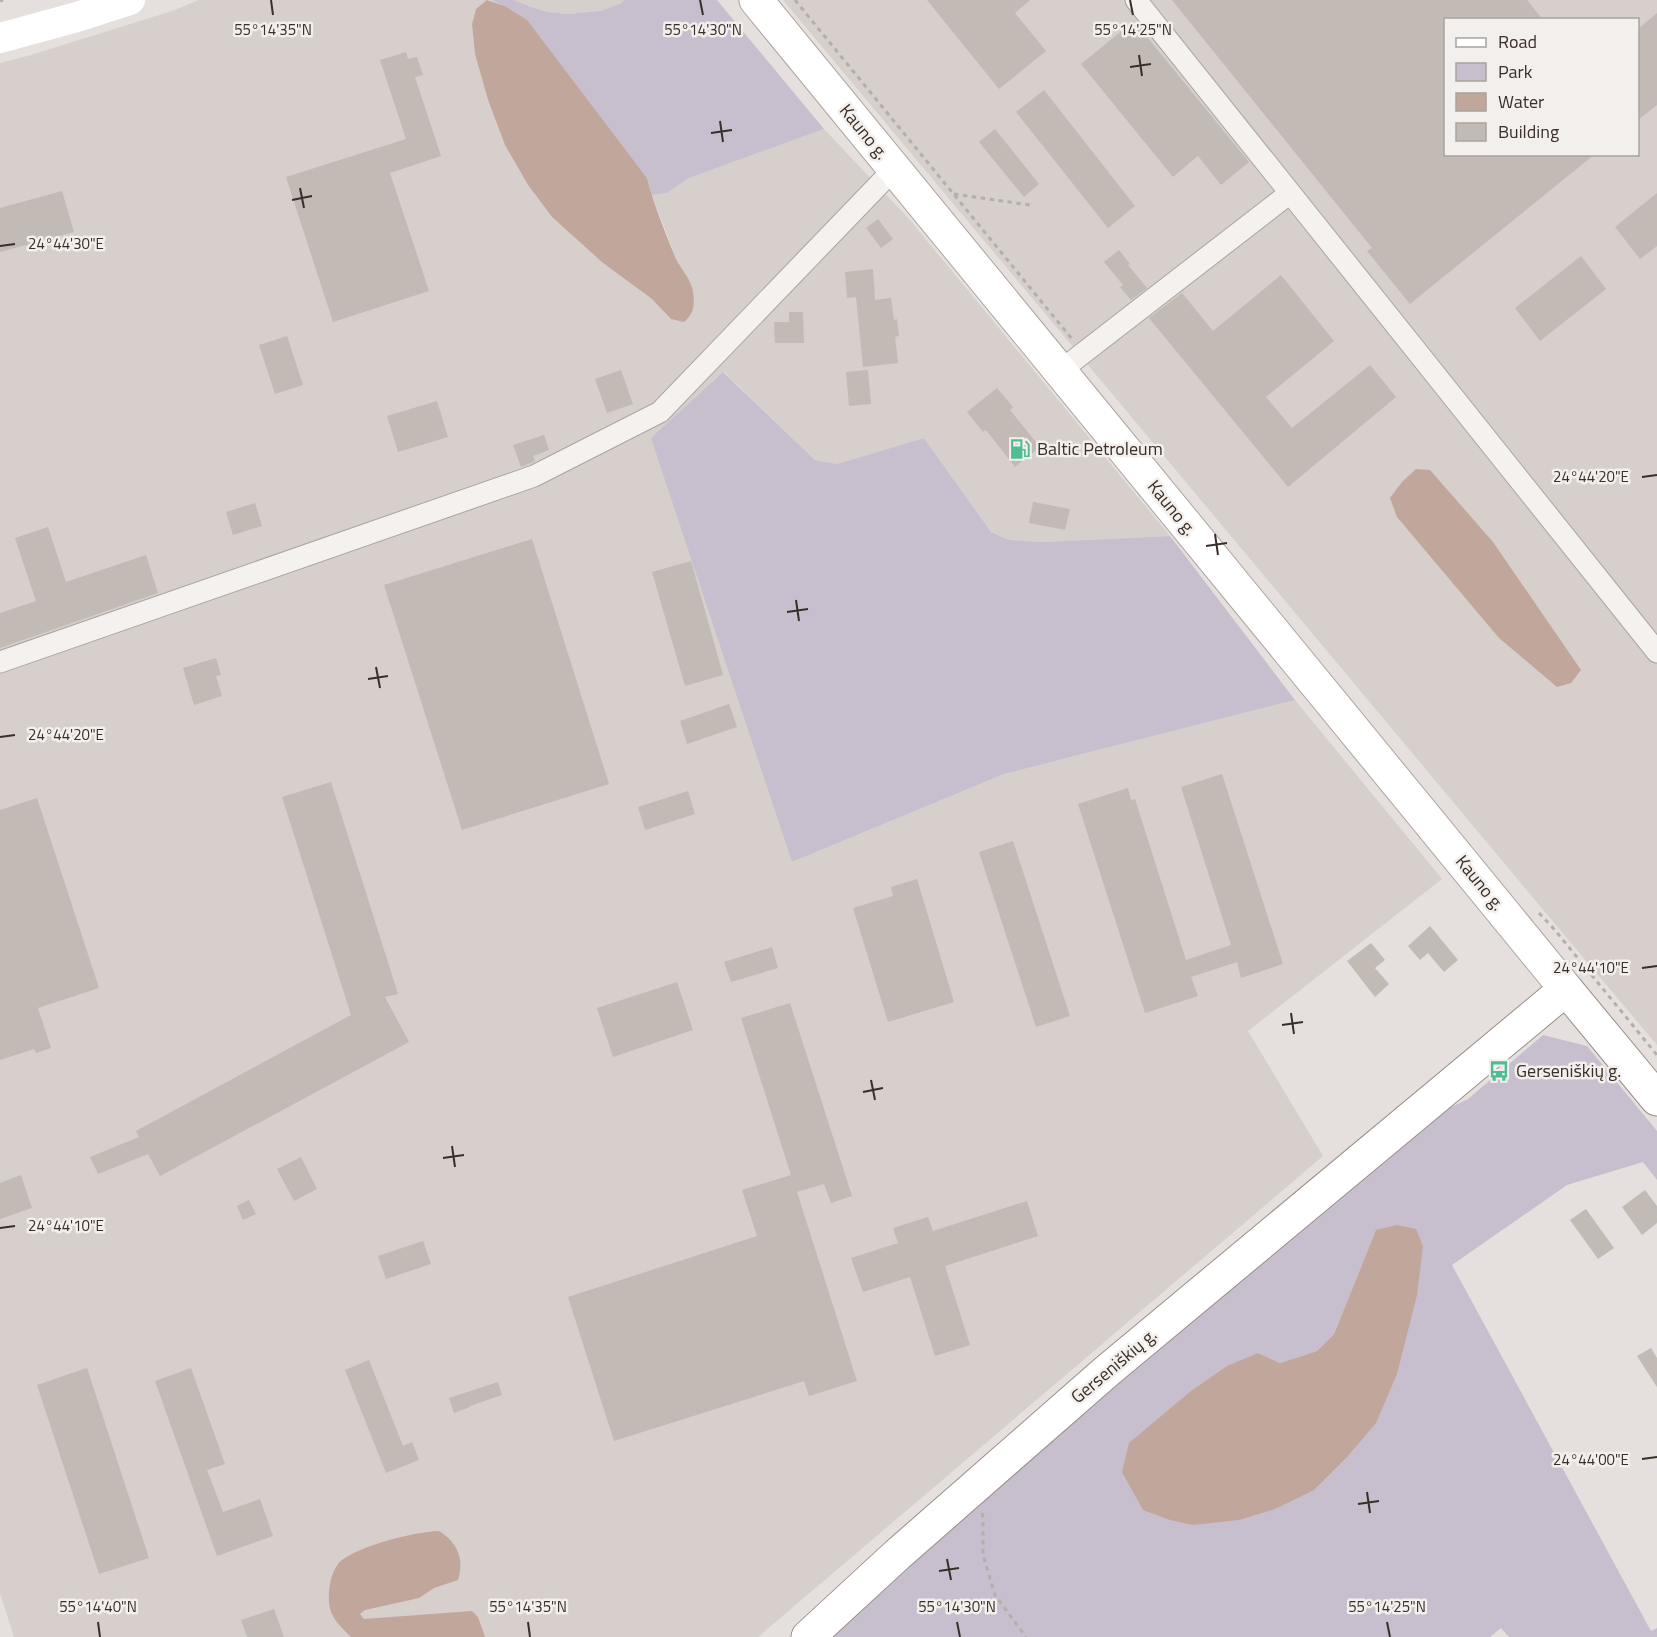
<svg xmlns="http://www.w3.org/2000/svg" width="1657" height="1637" font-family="'Titillium Web',sans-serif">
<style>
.built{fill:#d6cfcc;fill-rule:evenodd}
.green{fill:#c7bfce;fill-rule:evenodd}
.water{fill:#c1a69c}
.building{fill:#c1bab5}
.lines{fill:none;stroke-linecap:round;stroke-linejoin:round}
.street-casing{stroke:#aba49f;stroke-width:23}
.primary-casing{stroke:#afa49e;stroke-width:35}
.highway-casing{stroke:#9a8e86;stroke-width:35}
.path{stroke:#b5afab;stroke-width:3;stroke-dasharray:4.5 4.5;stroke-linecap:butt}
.street{stroke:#f4f1ef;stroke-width:21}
.secondary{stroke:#fff;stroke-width:30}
.primary{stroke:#fff;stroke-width:33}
.highway{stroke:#fff;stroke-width:33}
.ticks{fill:none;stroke:#3a2f28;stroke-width:2}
.labels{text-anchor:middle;stroke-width:5;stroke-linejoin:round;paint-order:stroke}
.street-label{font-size:18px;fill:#3a2f28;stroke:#f3efec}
.poi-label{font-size:18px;fill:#3a2f28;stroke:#f3efec;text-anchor:start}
.ticks-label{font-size:15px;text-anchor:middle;fill:#3a2f28;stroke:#f3efec;stroke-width:5;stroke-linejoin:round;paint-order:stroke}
</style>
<rect width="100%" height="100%" fill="#e5e0dd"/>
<g class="built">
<path d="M 199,0 L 487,0 L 476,9 L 472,24 L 475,54 L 488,100 L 505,145 L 528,185 L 552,217 L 603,263 L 652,299 L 671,319 L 693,290 L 677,261 L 652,195 L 667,193 L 689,178 L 824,129 L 910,220 L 1170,536 L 1045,542 L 1009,540 L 991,532 L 924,438 L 837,464 L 815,460 L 724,372 L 712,381 L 792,862 L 1004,774 L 1295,700 L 1442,879 L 1248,1031 L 1323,1156 L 758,1637 L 14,1637 L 0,1593 L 0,63 L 31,55 L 172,11 Z"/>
<path d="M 514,0 L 624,0 L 622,3 L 600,11 L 567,14 L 548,12 L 531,7 Z"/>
<path d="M 783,0 L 1657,0 L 1657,1045 L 1571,943 ZM 1446,20 L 1638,20 L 1638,154 L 1446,154 Z"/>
</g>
<g class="green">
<path d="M 490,0 L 514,0 L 531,7 L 548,12 L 567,14 L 600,11 L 622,3 L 624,0 L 717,0 L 824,129 L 689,178 L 667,193 L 652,195 L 647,178 L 527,21 L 505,6 Z"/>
<path d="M 723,372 L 815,460 L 837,464 L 924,438 L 991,532 L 1009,540 L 1045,542 L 1170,536 L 1295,700 L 1004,774 L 792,862 L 651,438 Z"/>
<path d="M 1543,1035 L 1587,1046 L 1657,1131 L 1657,1180 L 1643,1162 L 1567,1185 L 1452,1265 L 1651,1631 L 1657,1628 L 1657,1637 L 1509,1637 L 1501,1628 L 1490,1637 L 830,1637 L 936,1541 L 1428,1118 L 1468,1099 ZM 1376,1230 L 1275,1509 L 1258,1353 L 1280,1363 L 1317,1351 L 1334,1334 Z"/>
</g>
<g class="water">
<path d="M 487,0 L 505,6 L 527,20 L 647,178 C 654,205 665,232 676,259 C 681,269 692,281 693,292 C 695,304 694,314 684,322 L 671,319 L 652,299 L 603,263 L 552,217 L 528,185 L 505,145 L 488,100 L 475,54 L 472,24 L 476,9 Z"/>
<path d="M 1416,469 L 1430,470 L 1493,542 L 1581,670 L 1571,683 L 1557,687 L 1499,638 L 1397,517 L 1390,498 L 1402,482 Z"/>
<path d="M 1397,1225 L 1416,1229 L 1423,1246 L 1417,1295 L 1397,1374 L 1376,1423 L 1347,1457 L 1314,1490 L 1275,1509 L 1239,1520 L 1193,1525 L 1170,1520 L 1143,1510 L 1122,1472 L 1129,1443 L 1191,1391 L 1227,1366 L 1258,1353 L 1280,1363 L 1317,1351 L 1334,1334 L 1376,1230 Z"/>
<path d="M 439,1531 C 457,1542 465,1559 458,1580 L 434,1588 L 419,1598 L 365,1610 L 360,1614 L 364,1619 L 472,1611 L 478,1617 L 485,1637 L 351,1637 C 345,1631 337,1624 333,1616 C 325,1602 329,1570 342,1560 C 363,1545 413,1532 439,1531 Z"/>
</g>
<g class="building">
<path d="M 927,0 L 1030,0 L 1015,13 L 1046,51 L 999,89 Z"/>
<path d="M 1172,0 L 1527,0 L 1543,20 L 1446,20 L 1446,154 L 1595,154 L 1410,304 L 1367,251 L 1372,248 Z"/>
<path d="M 1657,13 L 1657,105 L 1638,120 L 1638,29 Z"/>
<path d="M 1134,21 L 1249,162 L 1221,185 L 1198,156 L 1173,177 L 1081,64 Z"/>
<path d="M 406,52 L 408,59 L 417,57 L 423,75 L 415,77 L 441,156 L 390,173 L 429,291 L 333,322 L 286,177 L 406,139 L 380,60 Z"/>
<path d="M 1044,90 L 1135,206 L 1108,228 L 1016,112 Z"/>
<path d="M 995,129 L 1039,184 L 1024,197 L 979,142 Z"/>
<path d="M 62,191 L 74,232 L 0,252 L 0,208 Z"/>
<path d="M 1657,193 L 1657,246 L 1640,259 L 1615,227 Z"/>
<path d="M 878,219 L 893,239 L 881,248 L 866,228 Z"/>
<path d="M 1119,250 L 1130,264 L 1128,265 L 1147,288 L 1131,300 L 1120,287 L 1123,285 L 1104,262 Z"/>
<path d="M 1581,256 L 1606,289 L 1540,341 L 1515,308 Z"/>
<path d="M 873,269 L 875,300 L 891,298 L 894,320 L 897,319 L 899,336 L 895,337 L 898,363 L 863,367 L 856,297 L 847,298 L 845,272 Z"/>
<path d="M 1281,275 L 1334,341 L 1266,397 L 1292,428 L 1370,365 L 1396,397 L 1288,487 L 1149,318 L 1182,293 L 1213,331 Z"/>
<path d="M 789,312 L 803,312 L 804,343 L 775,343 L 774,322 L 789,322 Z"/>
<path d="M 287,336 L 303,385 L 275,394 L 259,345 Z"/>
<path d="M 621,370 L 633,404 L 607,413 L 595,379 Z"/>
<path d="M 868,370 L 871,404 L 849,406 L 846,372 Z"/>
<path d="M 997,388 L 1013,407 L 1010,410 L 1040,447 L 1015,467 L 986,430 L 983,432 L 967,412 Z"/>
<path d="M 437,401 L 448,437 L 398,452 L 387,416 Z"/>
<path d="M 544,435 L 549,450 L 533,456 L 535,461 L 521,467 L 513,445 Z"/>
<path d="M 1033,502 L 1070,509 L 1065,530 L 1029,523 Z"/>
<path d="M 255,503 L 262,526 L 233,535 L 226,512 Z"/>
<path d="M 48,527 L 66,582 L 146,555 L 158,593 L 0,648 L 0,613 L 36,601 L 15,538 Z"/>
<path d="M 532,539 L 609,784 L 462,830 L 384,585 Z"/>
<path d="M 691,561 L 723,675 L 685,686 L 652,572 Z"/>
<path d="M 216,658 L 221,675 L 216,676 L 222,696 L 194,705 L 183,668 Z"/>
<path d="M 729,704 L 737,727 L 687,744 L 680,721 Z"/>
<path d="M 1222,774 L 1283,964 L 1241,978 L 1237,962 L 1191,977 L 1198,996 L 1145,1013 L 1078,804 L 1128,788 L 1131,800 L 1135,799 L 1186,960 L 1231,945 L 1181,787 Z"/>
<path d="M 331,782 L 398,994 L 385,997 L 409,1042 L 160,1176 L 148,1154 L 98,1174 L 90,1157 L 139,1137 L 136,1131 L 351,1015 L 282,797 Z"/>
<path d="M 688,791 L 695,814 L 645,830 L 638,807 Z"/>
<path d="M 37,798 L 99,988 L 38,1008 L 51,1048 L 36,1053 L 34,1049 L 0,1060 L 0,810 Z"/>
<path d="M 1013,841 L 1070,1016 L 1036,1027 L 979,852 Z"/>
<path d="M 917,879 L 954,1002 L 888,1022 L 853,908 L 893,896 L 891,887 Z"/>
<path d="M 1430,926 L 1458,960 L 1444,972 L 1428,953 L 1420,960 L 1408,946 Z"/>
<path d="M 1371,943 L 1385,960 L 1375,968 L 1389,984 L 1375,997 L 1347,961 Z"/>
<path d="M 772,947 L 778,968 L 731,982 L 724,962 Z"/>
<path d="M 677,982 L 693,1030 L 613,1057 L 597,1008 Z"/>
<path d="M 790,1003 L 852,1196 L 831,1203 L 824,1184 L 797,1192 L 857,1381 L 809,1396 L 804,1381 L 614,1441 L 568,1297 L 757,1236 L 742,1190 L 791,1175 L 741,1018 Z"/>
<path d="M 301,1157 L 317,1189 L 294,1201 L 277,1169 Z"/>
<path d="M 21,1175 L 32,1208 L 0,1219 L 0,1183 Z"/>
<path d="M 1645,1190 L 1657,1206 L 1657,1223 L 1642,1235 L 1622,1207 Z"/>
<path d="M 249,1200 L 256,1214 L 243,1220 L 237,1206 Z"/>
<path d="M 1027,1201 L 1038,1236 L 945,1266 L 970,1345 L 935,1356 L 910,1277 L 863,1292 L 851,1258 L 898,1243 L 893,1228 L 928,1217 L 933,1231 Z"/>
<path d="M 1586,1209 L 1614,1248 L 1598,1259 L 1570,1220 Z"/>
<path d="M 423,1241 L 431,1264 L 386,1279 L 378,1256 Z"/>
<path d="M 1651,1348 L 1657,1358 L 1657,1387 L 1637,1356 Z"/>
<path d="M 369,1360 L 403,1446 L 412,1442 L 419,1460 L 386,1473 L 345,1370 Z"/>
<path d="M 87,1368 L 149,1558 L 99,1574 L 37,1385 Z"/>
<path d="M 191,1368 L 225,1464 L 207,1470 L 223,1512 L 260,1499 L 273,1536 L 217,1556 L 155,1381 Z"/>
<path d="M 498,1382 L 502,1395 L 470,1406 L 470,1407 L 454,1413 L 449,1398 Z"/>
<path d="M 274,1609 L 284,1637 L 247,1637 L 241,1620 Z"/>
</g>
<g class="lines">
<g class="street-casing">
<g id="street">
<path d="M 1136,0 L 1657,652"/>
<path d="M 1060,371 L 1290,193"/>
<path d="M 0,662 L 534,476 L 660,412 L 894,169"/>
</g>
</g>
<g class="primary-casing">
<path id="primary" d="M 756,0 L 1566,989"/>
</g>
<g class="highway-casing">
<path id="highway" d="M 808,1637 L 898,1554 L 1107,1371 L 1566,989 L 1657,1099"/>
</g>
<g class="path">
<path d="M 795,0 L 1072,339"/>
<path d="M 0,1 L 3,0"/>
<path d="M 954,194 L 1030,205"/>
<path d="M 1539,913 L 1554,929 L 1657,1055"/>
<path d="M 982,1513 L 983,1517 L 983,1555 L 995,1595 L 1026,1637"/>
</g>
<use href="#street" class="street"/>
<path class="secondary" d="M 0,38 L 77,17 L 130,0"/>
<use href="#primary" class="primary"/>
<use href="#highway" class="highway"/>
</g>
<path class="ticks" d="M 271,0 L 273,15M 700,0 L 703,15M 1130,0 L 1133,15M 1139,55 L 1142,76M 1130,67 L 1151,64M 720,121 L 723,142M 711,133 L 732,130M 300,188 L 304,208M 292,200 L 312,196M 0,246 L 15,244M 1642,477 L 1657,475M 1215,534 L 1218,555M 1206,546 L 1227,543M 796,600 L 799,621M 787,612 L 808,609M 376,667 L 380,688M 368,679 L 388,676M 0,737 L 15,735M 1642,968 L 1657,966M 1291,1013 L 1294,1034M 1282,1025 L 1303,1022M 871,1080 L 875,1100M 863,1092 L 883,1088M 452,1146 L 455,1167M 443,1158 L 464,1155M 0,1228 L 15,1226M 1642,1459 L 1657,1457M 1367,1492 L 1370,1513M 1358,1504 L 1379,1501M 947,1559 L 951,1580M 939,1571 L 959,1568M 98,1622 L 100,1637M 528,1622 L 530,1637M 957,1622 L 960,1637M 1387,1622 L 1390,1637"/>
<defs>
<g id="fuel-bare" transform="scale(1.62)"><path d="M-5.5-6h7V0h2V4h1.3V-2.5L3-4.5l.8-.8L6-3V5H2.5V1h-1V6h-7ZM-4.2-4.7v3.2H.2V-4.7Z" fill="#4fbd93" stroke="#f3efec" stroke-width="2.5" paint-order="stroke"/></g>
<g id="bus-bare" transform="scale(1.62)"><path d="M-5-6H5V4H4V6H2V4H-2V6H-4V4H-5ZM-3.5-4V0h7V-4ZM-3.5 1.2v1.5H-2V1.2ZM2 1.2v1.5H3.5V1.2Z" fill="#4fbd93" stroke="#f3efec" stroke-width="2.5" paint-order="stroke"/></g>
</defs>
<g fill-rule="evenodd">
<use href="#fuel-bare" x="1020" y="449"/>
<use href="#bus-bare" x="1499" y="1071"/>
</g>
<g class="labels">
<g class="street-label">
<text transform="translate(864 132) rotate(51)" y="6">Kauno g.</text>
<text transform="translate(1172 508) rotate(51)" y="6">Kauno g.</text>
<text transform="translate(1480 883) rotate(51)" y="6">Kauno g.</text>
<text transform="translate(1114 1366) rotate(-40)" y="6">Gerseniškių g.</text>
</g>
<g class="poi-label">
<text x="1037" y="455">Baltic Petroleum</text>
<text x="1516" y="1077">Gerseniškių g.</text>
</g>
</g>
<g class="ticks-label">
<text x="273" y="35">55°14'35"N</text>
<text x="703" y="35">55°14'30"N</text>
<text x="1133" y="35">55°14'25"N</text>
<text x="66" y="249">24°44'30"E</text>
<text x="1591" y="482">24°44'20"E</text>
<text x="66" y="740">24°44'20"E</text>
<text x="1591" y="973">24°44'10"E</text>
<text x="66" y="1231">24°44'10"E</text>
<text x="1591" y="1465">24°44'00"E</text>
<text x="98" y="1612">55°14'40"N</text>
<text x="528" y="1612">55°14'35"N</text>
<text x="957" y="1612">55°14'30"N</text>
<text x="1387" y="1612">55°14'25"N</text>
</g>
<rect x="1444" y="18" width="195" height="138" fill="#f3efec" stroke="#a9a29e" stroke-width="1.5"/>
<rect x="1456" y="38" width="30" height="9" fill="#ffffff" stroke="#a9a29e" stroke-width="1.5"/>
<text x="1498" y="48" font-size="18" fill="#3a2f28">Road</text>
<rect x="1456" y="63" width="30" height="18" fill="#c7bfce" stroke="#a9a29e" stroke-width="1.5"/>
<text x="1498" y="78" font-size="18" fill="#3a2f28">Park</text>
<rect x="1456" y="93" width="30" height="18" fill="#c1a69c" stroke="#a9a29e" stroke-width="1.5"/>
<text x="1498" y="108" font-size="18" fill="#3a2f28">Water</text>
<rect x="1456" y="123" width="30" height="18" fill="#c1bab5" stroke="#a9a29e" stroke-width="1.5"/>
<text x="1498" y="138" font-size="18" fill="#3a2f28">Building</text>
</svg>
